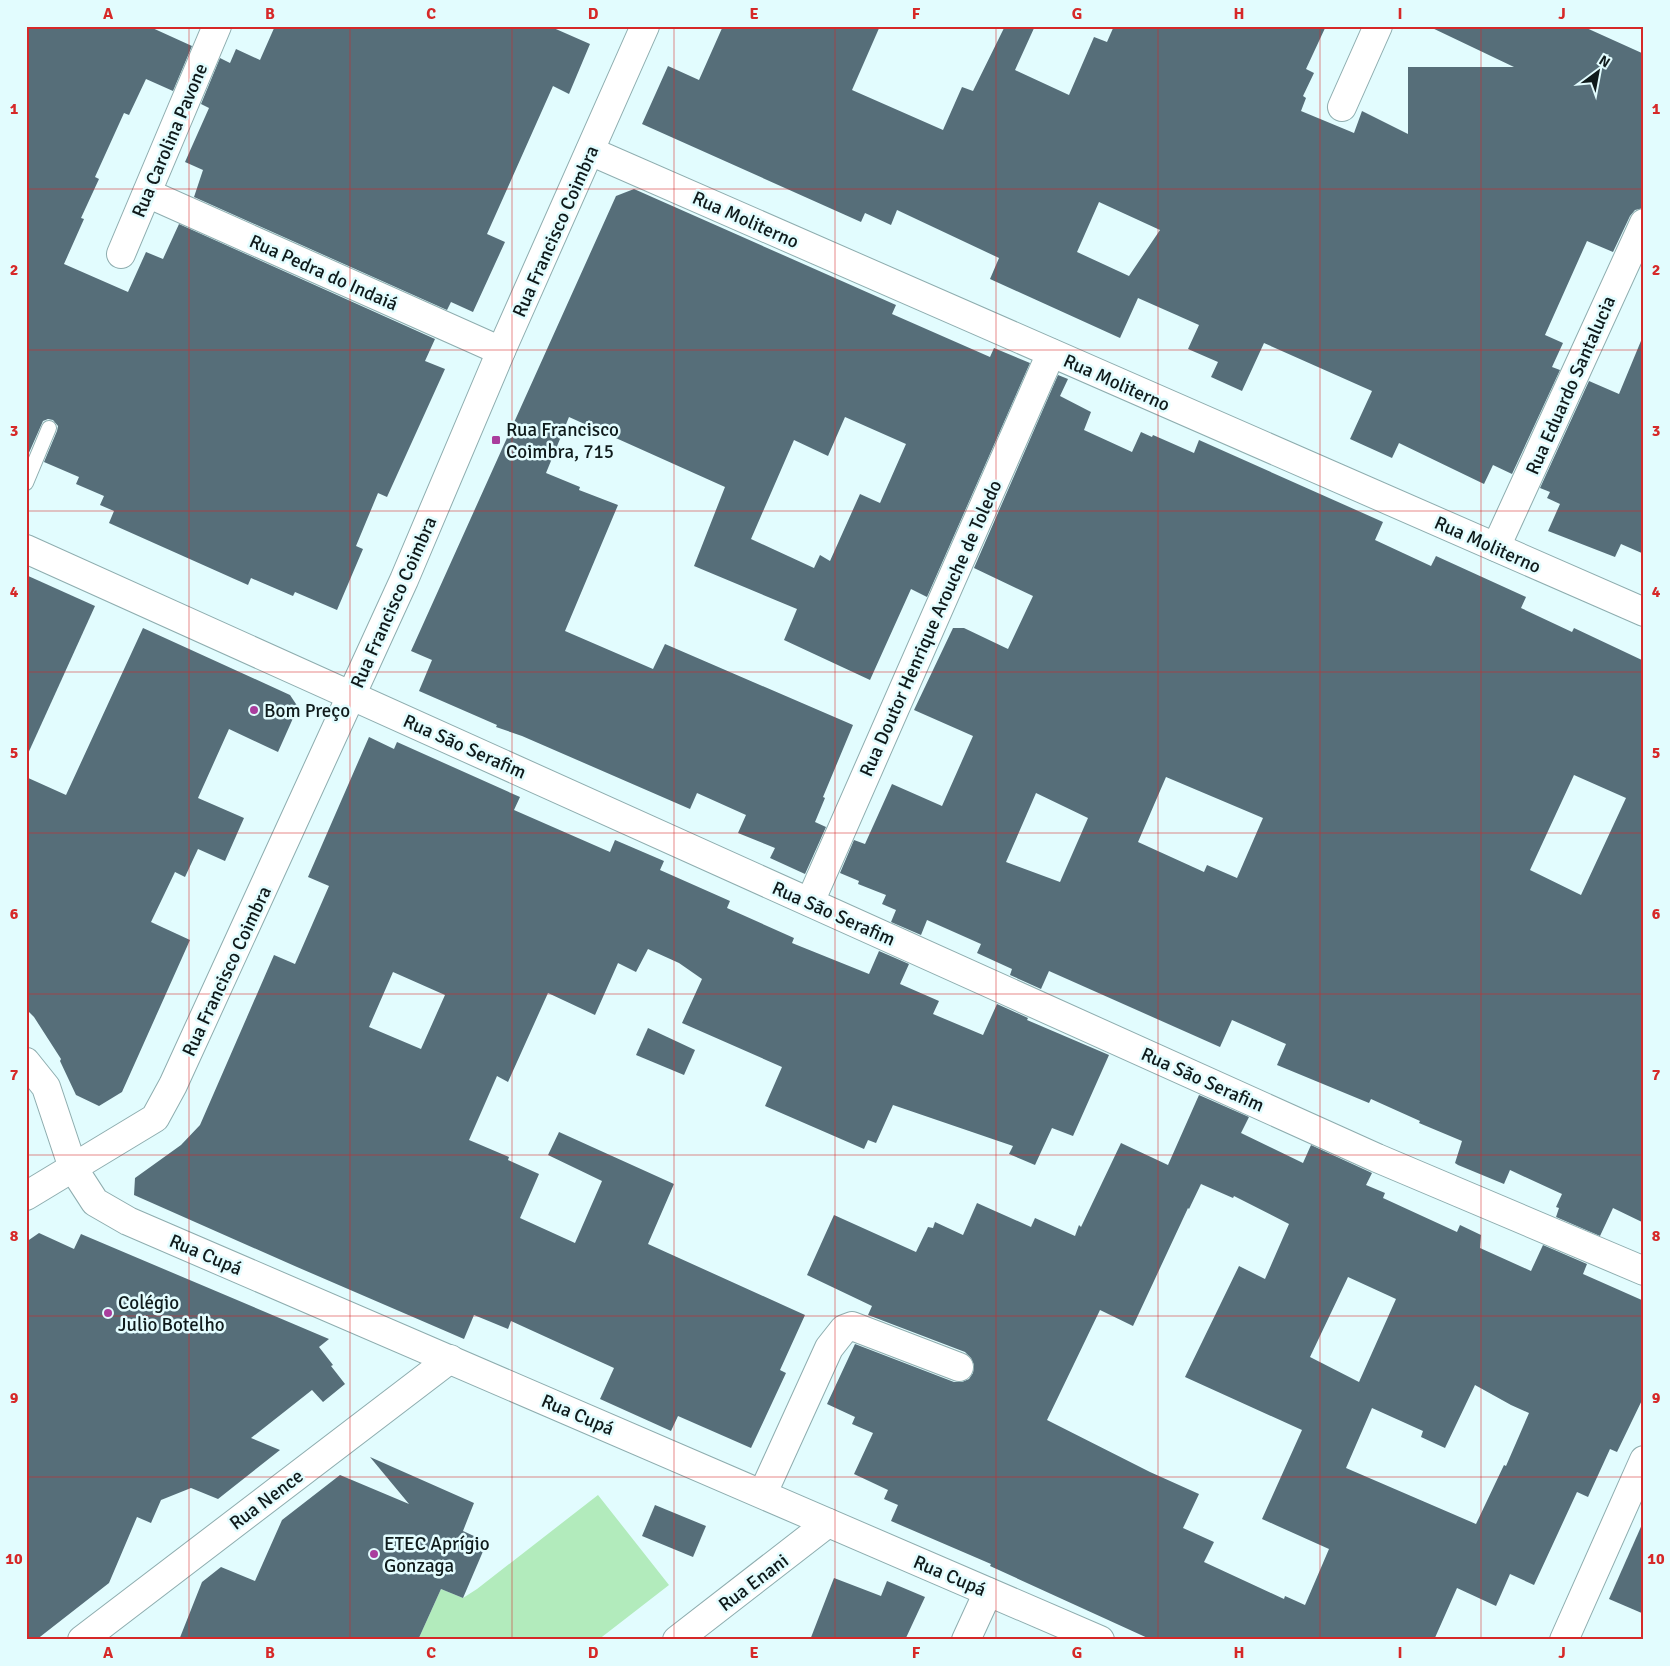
<svg xmlns="http://www.w3.org/2000/svg" width="1670" height="1666" font-family="Signika,sans-serif">
<style>
.green{fill:#b2ebbc}
.building{fill:#566e79;fill-rule:evenodd}
.lines{fill:none;stroke-linecap:round;stroke-linejoin:round}
.service-casing{stroke:#8eadaf;stroke-width:16}
.minor-casing{stroke:#8eadaf;stroke-width:30}
.service{stroke:#fff;stroke-width:14}
.minor{stroke:#fff;stroke-width:28}
.grid{fill:none;stroke:#d62828;stroke-width:1;stroke-opacity:0.55}
.poi-dot{fill:#a93d9d;stroke:#e2fcfe;stroke-width:2}
.labels{text-anchor:middle;stroke-width:5;stroke-linejoin:round;paint-order:stroke}
.street-label{font-size:19px;fill:#0f1a1b;stroke:#e2fcfe}
.poi-label{font-size:19px;fill:#0f1a1b;stroke:#e2fcfe;text-anchor:start}
.neatline{fill:none;stroke:#d62828;stroke-width:2}
.grid-label{font-size:16px;text-anchor:middle;font-weight:bold;fill:#d62828}
</style>
<rect width="100%" height="100%" fill="#e2fcfe"/>
<path class="green" d="M 598,1495 L 669,1585 L 598,1640 L 418,1640 L 441,1589 L 463,1598 L 477,1589 Z"/>
<g class="building">
<path d="M 26,26 L 148,26 L 192,46 L 173,91 L 146,79 L 129,115 L 124,113 L 95,177 L 99,179 L 81,218 L 84,219 L 64,264 L 128,292 L 146,252 L 163,259 L 179,224 L 435,339 L 425,361 L 445,369 L 387,497 L 378,493 L 356,546 L 363,549 L 337,610 L 295,592 L 293,596 L 251,578 L 248,585 L 109,523 L 114,511 L 100,505 L 104,496 L 76,484 L 79,477 L 44,462 L 57,431 L 58,426 L 53,420 L 48,419 L 43,421 L 28,455 L 26,454 Z"/>
<path d="M 275,26 L 549,26 L 590,44 L 569,94 L 553,86 L 487,234 L 505,242 L 473,312 L 451,302 L 447,310 L 194,197 L 203,170 L 185,162 L 209,108 L 201,104 L 220,58 L 230,63 L 236,49 L 260,60 Z"/>
<path d="M 723,26 L 880,26 L 852,90 L 943,130 L 962,87 L 973,91 L 1005,26 L 1035,26 L 1015,70 L 1069,95 L 1094,37 L 1107,42 L 1114,26 L 1326,26 L 1306,69 L 1314,73 L 1303,96 L 1306,98 L 1301,111 L 1354,133 L 1362,111 L 1408,134 L 1408,67 L 1514,67 L 1428,26 L 1582,26 L 1644,54 L 1644,208 L 1635,210 L 1630,216 L 1613,252 L 1587,241 L 1545,335 L 1563,343 L 1552,367 L 1560,370 L 1512,474 L 1493,465 L 1484,484 L 1399,443 L 1392,458 L 1350,439 L 1372,391 L 1264,343 L 1242,391 L 1211,377 L 1218,362 L 1188,349 L 1199,325 L 1138,298 L 1120,338 L 990,279 L 999,258 L 897,210 L 891,225 L 865,213 L 861,222 L 642,124 L 668,66 L 699,80 ZM 1099,202 L 1160,230 L 1129,276 L 1077,252 Z"/>
<path d="M 634,189 L 896,305 L 892,314 L 990,357 L 994,348 L 1030,363 L 927,597 L 911,589 L 870,680 L 784,640 L 797,609 L 694,566 L 725,487 L 569,417 L 546,473 L 580,487 L 579,490 L 618,505 L 565,631 L 653,669 L 665,644 L 853,725 L 823,797 L 825,798 L 815,822 L 826,827 L 805,874 L 770,858 L 775,848 L 738,833 L 746,815 L 697,793 L 690,809 L 522,736 L 496,727 L 497,725 L 419,691 L 432,660 L 411,651 L 616,196 ZM 845,417 L 906,444 L 880,503 L 860,494 L 830,561 L 820,555 L 814,568 L 751,539 L 794,440 L 828,456 Z"/>
<path d="M 1643,336 L 1644,554 L 1621,544 L 1615,557 L 1548,531 L 1560,504 L 1547,498 L 1550,492 L 1540,488 L 1589,381 L 1619,394 Z"/>
<path d="M 1058,375 L 1068,379 L 1060,396 L 1091,412 L 1084,430 L 1132,452 L 1141,432 L 1152,437 L 1153,435 L 1194,453 L 1199,440 L 1383,522 L 1375,540 L 1431,566 L 1436,556 L 1526,597 L 1521,608 L 1572,632 L 1574,628 L 1644,661 L 1644,1223 L 1613,1208 L 1600,1236 L 1556,1217 L 1559,1208 L 1556,1207 L 1562,1194 L 1510,1170 L 1504,1184 L 1458,1165 L 1455,1163 L 1462,1141 L 1419,1123 L 1420,1121 L 1371,1099 L 1369,1103 L 1277,1065 L 1286,1044 L 1232,1020 L 1220,1047 L 1049,971 L 1041,989 L 1010,975 L 1012,969 L 977,953 L 981,944 L 927,920 L 921,935 L 891,922 L 896,910 L 882,904 L 886,895 L 858,884 L 859,881 L 840,873 L 854,840 L 865,844 L 892,784 L 942,806 L 973,736 L 914,710 L 953,628 L 964,628 L 1008,649 L 1033,596 L 974,568 ZM 1574,775 L 1626,798 L 1581,895 L 1530,870 ZM 1166,777 L 1263,818 L 1237,878 L 1207,865 L 1204,872 L 1138,842 ZM 1036,793 L 1088,818 L 1060,882 L 1006,862 Z"/>
<path d="M 26,575 L 95,606 L 26,758 Z"/>
<path d="M 143,628 L 290,695 L 298,707 L 278,752 L 229,729 L 198,798 L 244,818 L 225,861 L 198,849 L 185,877 L 175,872 L 151,922 L 190,940 L 122,1092 L 99,1106 L 76,1095 L 60,1061 L 61,1059 L 34,1017 L 26,1009 L 26,777 L 66,795 Z"/>
<path d="M 369,737 L 394,749 L 397,742 L 520,797 L 514,810 L 610,852 L 615,840 L 664,861 L 660,870 L 730,901 L 727,908 L 794,938 L 792,943 L 869,974 L 879,951 L 909,964 L 900,984 L 939,1001 L 933,1014 L 983,1035 L 997,1004 L 1028,1018 L 1027,1020 L 1109,1055 L 1073,1136 L 1052,1128 L 1035,1165 L 1009,1154 L 1013,1146 L 893,1105 L 876,1143 L 868,1140 L 864,1149 L 765,1106 L 782,1067 L 682,1023 L 702,979 L 679,963 L 648,949 L 636,972 L 618,963 L 595,1015 L 548,993 L 508,1082 L 497,1076 L 469,1140 L 509,1157 L 508,1160 L 539,1174 L 520,1218 L 575,1243 L 602,1181 L 548,1155 L 559,1132 L 674,1184 L 648,1244 L 805,1315 L 780,1370 L 786,1373 L 751,1448 L 678,1416 L 671,1431 L 600,1399 L 614,1368 L 511,1321 L 508,1329 L 474,1315 L 464,1339 L 297,1267 L 134,1195 L 135,1178 L 181,1145 L 200,1125 L 274,955 L 295,964 L 329,886 L 308,877 ZM 393,972 L 445,995 L 421,1049 L 369,1027 Z"/>
<path d="M 648,1028 L 695,1050 L 684,1075 L 636,1055 Z"/>
<path d="M 1199,1095 L 1249,1117 L 1241,1133 L 1303,1163 L 1311,1145 L 1372,1173 L 1366,1185 L 1385,1193 L 1383,1198 L 1457,1232 L 1460,1225 L 1481,1235 L 1480,1248 L 1531,1271 L 1543,1245 L 1587,1264 L 1583,1274 L 1644,1301 L 1644,1396 L 1617,1452 L 1610,1449 L 1588,1497 L 1577,1492 L 1534,1585 L 1510,1574 L 1496,1606 L 1457,1588 L 1434,1640 L 1152,1640 L 990,1566 L 991,1564 L 891,1521 L 898,1505 L 884,1499 L 888,1490 L 854,1474 L 873,1433 L 852,1424 L 855,1417 L 827,1404 L 855,1344 L 954,1382 L 962,1382 L 969,1379 L 973,1373 L 974,1365 L 971,1358 L 965,1352 L 868,1315 L 872,1306 L 807,1275 L 834,1215 L 916,1252 L 928,1227 L 933,1228 L 935,1222 L 963,1235 L 977,1203 L 1031,1227 L 1035,1218 L 1075,1236 L 1079,1225 L 1081,1227 L 1121,1143 L 1168,1165 ZM 1201,1184 L 1233,1198 L 1234,1196 L 1289,1224 L 1265,1279 L 1239,1266 L 1185,1377 L 1302,1430 L 1262,1519 L 1329,1549 L 1305,1605 L 1285,1596 L 1284,1599 L 1204,1562 L 1214,1542 L 1183,1528 L 1199,1494 L 1150,1472 L 1047,1420 L 1100,1310 L 1133,1326 L 1188,1208 L 1189,1209 ZM 1348,1277 L 1396,1299 L 1359,1382 L 1310,1357 ZM 1475,1385 L 1511,1405 L 1529,1413 L 1506,1466 L 1504,1465 L 1476,1524 L 1346,1468 L 1372,1408 L 1423,1431 L 1421,1437 L 1445,1448 Z"/>
<path d="M 39,1233 L 74,1249 L 81,1234 L 329,1339 L 319,1347 L 333,1365 L 331,1366 L 345,1384 L 323,1402 L 312,1390 L 251,1438 L 280,1450 L 218,1499 L 191,1488 L 161,1500 L 151,1523 L 137,1517 L 109,1583 L 36,1640 L 26,1640 L 26,1242 Z"/>
<path d="M 370,1457 L 474,1503 L 463,1531 L 487,1542 L 463,1598 L 441,1589 L 418,1640 L 179,1640 L 202,1582 L 221,1567 L 255,1581 L 282,1520 L 340,1475 L 409,1504 Z"/>
<path d="M 655,1505 L 706,1526 L 693,1557 L 642,1536 Z"/>
<path d="M 1644,1520 L 1644,1614 L 1609,1599 Z"/>
<path d="M 834,1578 L 881,1596 L 887,1581 L 925,1597 L 905,1640 L 810,1640 Z"/>
</g>
<g class="lines">
<g class="service-casing">
<path id="service" d="M 26,483 L 49,428"/>
</g>
<g class="minor-casing">
<g id="minor">
<path d="M 1342,107 L 1378,26"/>
<path d="M 590,151 L 1644,612"/>
<path d="M 147,193 L 501,351"/>
<path d="M 121,254 L 217,26"/>
<path d="M 1496,547 L 1644,223"/>
<path d="M 26,549 L 1377,1158 L 1644,1271"/>
<path d="M 810,902 L 1051,353"/>
<path d="M 26,1062 L 46,1087 L 73,1168 L 95,1202 L 128,1221 L 1100,1640"/>
<path d="M 26,1196 L 155,1118 L 173,1085 L 404,580 L 501,351 L 645,26"/>
<path d="M 763,1493 L 829,1348 L 844,1329 L 852,1326 L 959,1367"/>
<path d="M 82,1640 L 450,1359"/>
<path d="M 677,1640 L 828,1523"/>
<path d="M 966,1640 L 988,1592"/>
<path d="M 1564,1640 L 1644,1460"/>
</g>
</g>
<use href="#service" class="service"/>
<use href="#minor" class="minor"/>
</g>
<path class="grid" d="M 189,26 L 189,1640M 350,26 L 350,1640M 512,26 L 512,1640M 674,26 L 674,1640M 835,26 L 835,1640M 996,26 L 996,1640M 1158,26 L 1158,1640M 1320,26 L 1320,1640M 1481,26 L 1481,1640M 26,189 L 1644,189M 26,350 L 1644,350M 26,511 L 1644,511M 26,672 L 1644,672M 26,833 L 1644,833M 26,994 L 1644,994M 26,1155 L 1644,1155M 26,1316 L 1644,1316M 26,1477 L 1644,1477"/>
<g class="poi-dot">
<rect x="491" y="435" width="10" height="10" rx="2.5"/>
<circle cx="254" cy="710" r="5"/>
<circle cx="108" cy="1313" r="5"/>
<circle cx="374" cy="1554" r="5"/>
</g>
<g class="labels">
<g class="street-label">
<text transform="translate(169 140) rotate(-67)" y="7">Rua Carolina Pavone</text>
<text transform="translate(746 219) rotate(24)" y="7">Rua Moliterno</text>
<text transform="translate(555 231) rotate(-66)" y="7">Rua Francisco Coimbra</text>
<text transform="translate(324 272) rotate(24)" y="7">Rua Pedra do Indaiá</text>
<text transform="translate(1117 382) rotate(24)" y="7">Rua Moliterno</text>
<text transform="translate(1570 385) rotate(-66)" y="7">Rua Eduardo Santalucia</text>
<text transform="translate(1488 544) rotate(24)" y="7">Rua Moliterno</text>
<text transform="translate(393 602) rotate(-66)" y="7">Rua Francisco Coimbra</text>
<text transform="translate(930 628) rotate(-66)" y="7">Rua Doutor Henrique Arouche de Toledo</text>
<text transform="translate(465 746) rotate(24)" y="7">Rua São Serafim</text>
<text transform="translate(834 913) rotate(24)" y="7">Rua São Serafim</text>
<text transform="translate(226 971) rotate(-65)" y="7">Rua Francisco Coimbra</text>
<text transform="translate(1203 1079) rotate(24)" y="7">Rua São Serafim</text>
<text transform="translate(206 1254) rotate(23)" y="7">Rua Cupá</text>
<text transform="translate(578 1414) rotate(23)" y="7">Rua Cupá</text>
<text transform="translate(266 1499) rotate(-37)" y="7">Rua Nence</text>
<text transform="translate(950 1575) rotate(23)" y="7">Rua Cupá</text>
<text transform="translate(753 1582) rotate(-37)" y="7">Rua Enani</text>
</g>
<g class="poi-label">
<text x="506" y="436">Rua Francisco<tspan x="506" dy="22">Coimbra, 715</tspan></text>
<text x="264" y="717">Bom Preço</text>
<text x="118" y="1309">Colégio<tspan x="118" dy="22">Julio Botelho</tspan></text>
<text x="384" y="1550">ETEC Aprígio<tspan x="384" dy="22">Gonzaga</tspan></text>
</g>
</g>
<rect width="1670" height="1666" fill="none" stroke="#e2fcfe" stroke-width="55"/>
<g transform="translate(1598 72) rotate(32)" stroke="#e2fcfe" stroke-width="4" paint-order="stroke">
<path d="M0-4L9 19L0 12L-9 19Z" fill="#0f1a1b"/>
<text y="-8" font-size="14" font-weight="bold" text-anchor="middle" fill="#0f1a1b">N</text>
</g>
<rect x="28" y="28" width="1614" height="1610" class="neatline"/>
<g class="grid-label">
<text x="108" y="19">A</text>
<text x="270" y="19">B</text>
<text x="431" y="19">C</text>
<text x="593" y="19">D</text>
<text x="754" y="19">E</text>
<text x="916" y="19">F</text>
<text x="1077" y="19">G</text>
<text x="1239" y="19">H</text>
<text x="1400" y="19">I</text>
<text x="1562" y="19">J</text>
<text x="14" y="114">1</text>
<text x="1656" y="114">1</text>
<text x="14" y="275">2</text>
<text x="1656" y="275">2</text>
<text x="14" y="436">3</text>
<text x="1656" y="436">3</text>
<text x="14" y="597">4</text>
<text x="1656" y="597">4</text>
<text x="14" y="758">5</text>
<text x="1656" y="758">5</text>
<text x="14" y="919">6</text>
<text x="1656" y="919">6</text>
<text x="14" y="1080">7</text>
<text x="1656" y="1080">7</text>
<text x="14" y="1241">8</text>
<text x="1656" y="1241">8</text>
<text x="14" y="1403">9</text>
<text x="1656" y="1403">9</text>
<text x="14" y="1564">10</text>
<text x="1656" y="1564">10</text>
<text x="108" y="1658">A</text>
<text x="270" y="1658">B</text>
<text x="431" y="1658">C</text>
<text x="593" y="1658">D</text>
<text x="754" y="1658">E</text>
<text x="916" y="1658">F</text>
<text x="1077" y="1658">G</text>
<text x="1239" y="1658">H</text>
<text x="1400" y="1658">I</text>
<text x="1562" y="1658">J</text>
</g>
</svg>
